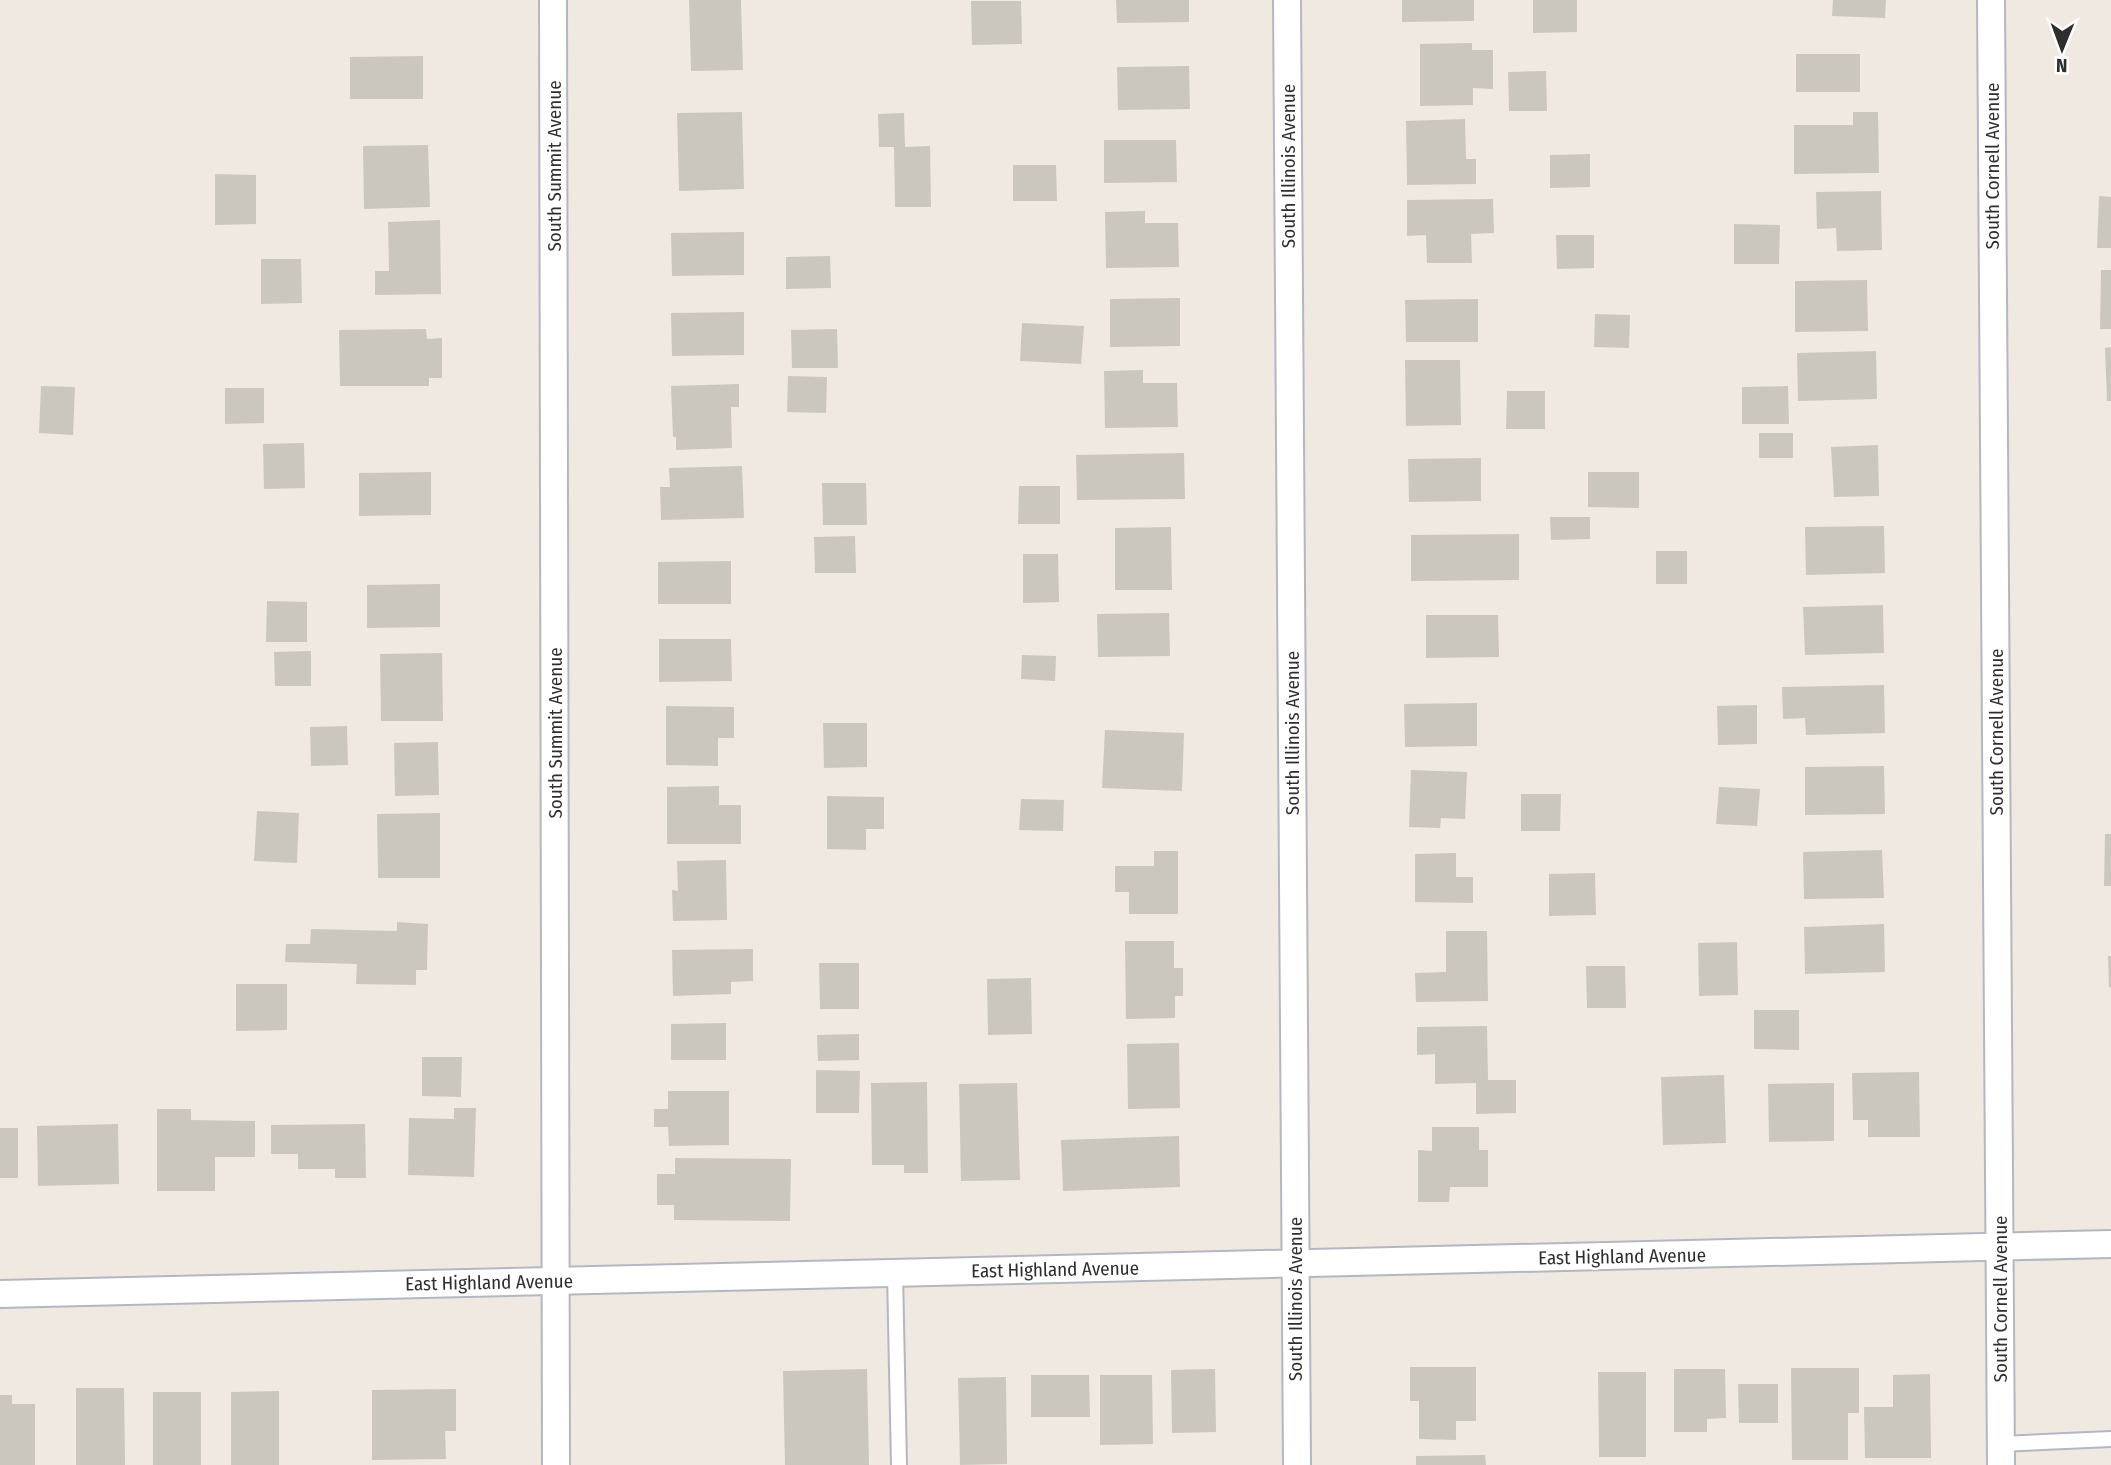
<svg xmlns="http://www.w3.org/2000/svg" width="2111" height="1465" font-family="'Fira Sans Condensed',sans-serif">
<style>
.building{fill:#cbc7bf}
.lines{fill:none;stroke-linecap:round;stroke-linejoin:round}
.lane-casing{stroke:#b4b7c1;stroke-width:18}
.street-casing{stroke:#b4b7c1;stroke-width:30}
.lane{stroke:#fff;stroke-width:14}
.street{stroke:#fff;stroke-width:26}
.labels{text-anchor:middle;stroke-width:5;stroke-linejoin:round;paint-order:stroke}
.street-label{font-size:19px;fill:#2e2e2e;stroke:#fff}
</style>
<rect width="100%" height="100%" fill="#efe9e1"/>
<g class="building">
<path d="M 689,0 L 741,0 L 743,70 L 691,71 Z"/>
<path d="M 1116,0 L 1189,0 L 1189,22 L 1117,23 Z"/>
<path d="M 1402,0 L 1474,0 L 1474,21 L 1402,22 Z"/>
<path d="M 1533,0 L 1577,0 L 1577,32 L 1533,33 Z"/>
<path d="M 1833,0 L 1886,0 L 1885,18 L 1832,16 Z"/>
<path d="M 971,1 L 1021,1 L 1022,44 L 972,45 Z"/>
<path d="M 1472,43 L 1472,50 L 1493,50 L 1493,89 L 1473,88 L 1473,105 L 1420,106 L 1420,44 Z"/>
<rect x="1796" y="54" width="64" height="38"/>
<path d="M 423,56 L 423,99 L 350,99 L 350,57 Z"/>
<path d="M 1189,66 L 1190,109 L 1118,110 L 1117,67 Z"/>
<path d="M 1546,71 L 1547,111 L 1509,111 L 1508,72 Z"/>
<path d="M 742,112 L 744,189 L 679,191 L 677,113 Z"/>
<path d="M 1853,112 L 1878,112 L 1879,173 L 1794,174 L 1794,125 L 1853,125 Z"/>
<path d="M 904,113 L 905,147 L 930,146 L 931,207 L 895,207 L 894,147 L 879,147 L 878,114 Z"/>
<path d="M 1465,119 L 1466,159 L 1476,159 L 1476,184 L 1407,185 L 1406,121 Z"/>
<path d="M 1104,140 L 1176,140 L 1177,182 L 1104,183 Z"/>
<path d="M 428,145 L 430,207 L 364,209 L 363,146 Z"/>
<path d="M 1590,154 L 1590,187 L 1550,188 L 1550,155 Z"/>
<path d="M 1013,165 L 1056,165 L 1057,201 L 1013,201 Z"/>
<path d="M 215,174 L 256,175 L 256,224 L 215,225 Z"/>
<path d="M 1881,191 L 1882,250 L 1837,251 L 1836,228 L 1817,229 L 1816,192 Z"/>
<path d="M 2099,196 L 2111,197 L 2111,248 L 2097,248 Z"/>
<path d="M 1493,199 L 1494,233 L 1471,234 L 1472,263 L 1427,263 L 1426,235 L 1407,236 L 1407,200 Z"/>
<path d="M 1145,211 L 1145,223 L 1178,223 L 1179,267 L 1106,268 L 1105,212 Z"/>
<path d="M 440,220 L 441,294 L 375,295 L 375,271 L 389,271 L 388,222 Z"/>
<path d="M 1734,224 L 1780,225 L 1779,264 L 1734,264 Z"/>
<path d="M 744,232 L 744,275 L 672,276 L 671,233 Z"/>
<path d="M 1556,235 L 1594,235 L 1594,268 L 1557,269 Z"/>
<path d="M 830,256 L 831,288 L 786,289 L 786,257 Z"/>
<path d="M 261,259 L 301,259 L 302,303 L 261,304 Z"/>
<path d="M 2101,270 L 2111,270 L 2111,329 L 2100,329 Z"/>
<path d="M 1867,280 L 1868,331 L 1795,332 L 1795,281 Z"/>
<path d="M 1180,298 L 1180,346 L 1110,347 L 1110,299 Z"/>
<path d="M 1478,299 L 1478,342 L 1406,342 L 1405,300 Z"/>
<path d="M 744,312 L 744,355 L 672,356 L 671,313 Z"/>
<path d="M 1595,314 L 1630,315 L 1629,348 L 1594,347 Z"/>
<path d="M 1022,323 L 1084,326 L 1081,364 L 1020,361 Z"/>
<path d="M 426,329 L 427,339 L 442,338 L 442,378 L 429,378 L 429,386 L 340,386 L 339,330 Z"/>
<path d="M 837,329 L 838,368 L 792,368 L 791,330 Z"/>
<path d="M 2111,347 L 2111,401 L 2107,401 L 2105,348 Z"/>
<path d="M 1876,351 L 1877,399 L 1798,401 L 1797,353 Z"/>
<path d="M 1405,360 L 1460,360 L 1461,425 L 1406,426 Z"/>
<path d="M 1143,370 L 1143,383 L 1177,383 L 1178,427 L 1105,428 L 1104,371 Z"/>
<path d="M 788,376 L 827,377 L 826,413 L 787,412 Z"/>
<path d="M 739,384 L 739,407 L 731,407 L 732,448 L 676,450 L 676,437 L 673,437 L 671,386 Z"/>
<path d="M 41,386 L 75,387 L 73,435 L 39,433 Z"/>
<path d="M 1788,386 L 1789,424 L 1742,424 L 1742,387 Z"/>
<path d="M 225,388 L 264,388 L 264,423 L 225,424 Z"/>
<path d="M 1507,391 L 1545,391 L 1545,429 L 1506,429 Z"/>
<rect x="1759" y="433" width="34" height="25"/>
<path d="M 304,443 L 305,488 L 264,489 L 263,444 Z"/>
<path d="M 1878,445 L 1879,496 L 1834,497 L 1831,447 Z"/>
<path d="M 1184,453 L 1185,499 L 1077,500 L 1076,455 Z"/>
<path d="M 1481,458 L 1481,501 L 1409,502 L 1408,459 Z"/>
<path d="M 742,466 L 744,518 L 661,520 L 660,487 L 670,487 L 669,468 Z"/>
<path d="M 431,472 L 431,515 L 359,516 L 359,473 Z"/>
<path d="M 1588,472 L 1639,472 L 1639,508 L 1588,507 Z"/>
<path d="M 822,483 L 866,483 L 867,525 L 823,525 Z"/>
<path d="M 1019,486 L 1060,486 L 1060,524 L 1018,524 Z"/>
<path d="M 1550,517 L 1590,517 L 1590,539 L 1551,540 Z"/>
<path d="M 1884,526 L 1885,573 L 1806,575 L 1805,527 Z"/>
<path d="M 1171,527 L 1172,590 L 1115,590 L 1115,528 Z"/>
<path d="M 1519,534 L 1519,580 L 1411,581 L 1411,535 Z"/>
<path d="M 855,536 L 856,573 L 815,573 L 814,537 Z"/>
<rect x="1656" y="551" width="31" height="33"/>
<path d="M 1023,554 L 1058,554 L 1059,602 L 1023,603 Z"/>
<path d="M 731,561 L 731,604 L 658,604 L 658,562 Z"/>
<path d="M 440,584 L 440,627 L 367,628 L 367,585 Z"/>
<path d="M 267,601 L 307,602 L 307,642 L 266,642 Z"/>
<path d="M 1883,605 L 1884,653 L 1805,655 L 1803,607 Z"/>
<path d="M 1169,613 L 1170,656 L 1098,657 L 1097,614 Z"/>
<path d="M 1426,615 L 1498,615 L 1499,657 L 1426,658 Z"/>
<path d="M 659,639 L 731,639 L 732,681 L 659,682 Z"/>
<path d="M 311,651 L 311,686 L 275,686 L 274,652 Z"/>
<path d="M 442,653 L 443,721 L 381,721 L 380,654 Z"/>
<path d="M 1022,655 L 1056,656 L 1055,681 L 1021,679 Z"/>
<path d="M 1884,685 L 1885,733 L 1806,735 L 1805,718 L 1783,719 L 1782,687 Z"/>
<path d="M 1477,703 L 1477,746 L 1405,747 L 1404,704 Z"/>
<path d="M 1757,705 L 1757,744 L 1718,745 L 1717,706 Z"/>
<path d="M 666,706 L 734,707 L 734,738 L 718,738 L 718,766 L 666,765 Z"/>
<path d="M 823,723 L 867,723 L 867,767 L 824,768 Z"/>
<path d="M 347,726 L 348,765 L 311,766 L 310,727 Z"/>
<path d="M 1105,730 L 1184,733 L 1182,791 L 1102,788 Z"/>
<path d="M 438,742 L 439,795 L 395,796 L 394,743 Z"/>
<path d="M 1884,766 L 1885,814 L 1805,815 L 1805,767 Z"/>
<path d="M 1411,770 L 1467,772 L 1465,819 L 1441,818 L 1440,828 L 1409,827 Z"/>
<path d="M 719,786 L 719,805 L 741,805 L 741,844 L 667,844 L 667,787 Z"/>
<path d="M 1719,787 L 1760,789 L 1757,826 L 1716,824 Z"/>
<path d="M 1521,794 L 1561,794 L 1560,831 L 1521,831 Z"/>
<path d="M 827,796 L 884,797 L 884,829 L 866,829 L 866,850 L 827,849 Z"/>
<path d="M 1021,799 L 1064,800 L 1063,831 L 1019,830 Z"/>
<path d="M 257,811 L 299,813 L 297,863 L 254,861 Z"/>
<path d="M 440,813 L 440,878 L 378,878 L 377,814 Z"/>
<path d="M 2105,834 L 2111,834 L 2111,886 L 2104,886 Z"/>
<path d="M 1882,850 L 1884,898 L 1804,899 L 1803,852 Z"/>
<path d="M 1154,851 L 1178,851 L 1178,914 L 1129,914 L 1129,892 L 1115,892 L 1115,866 L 1154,866 Z"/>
<path d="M 1456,853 L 1456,877 L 1473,877 L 1473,903 L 1415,902 L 1415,854 Z"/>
<path d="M 726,860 L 727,920 L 673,921 L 672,890 L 678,891 L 677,861 Z"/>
<path d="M 1595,873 L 1596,915 L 1549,916 L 1549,874 Z"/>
<path d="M 397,922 L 428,924 L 427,970 L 416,970 L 416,985 L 356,984 L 357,964 L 285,962 L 286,944 L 310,944 L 311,929 L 397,931 Z"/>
<path d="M 1884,924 L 1885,972 L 1805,974 L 1804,927 Z"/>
<path d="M 1446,931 L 1487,931 L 1488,1001 L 1416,1002 L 1415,973 L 1446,972 Z"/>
<path d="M 1125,941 L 1174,941 L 1174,968 L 1183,968 L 1183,996 L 1175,996 L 1175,1018 L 1126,1019 Z"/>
<path d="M 1737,942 L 1738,995 L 1699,996 L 1698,943 Z"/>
<path d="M 753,949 L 753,981 L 731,982 L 731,994 L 673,996 L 672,950 Z"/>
<path d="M 2108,956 L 2111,956 L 2111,987 L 2109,987 Z"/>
<path d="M 819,963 L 859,963 L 859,1009 L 820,1009 Z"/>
<path d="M 1586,966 L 1625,966 L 1626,1008 L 1587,1008 Z"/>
<path d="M 1031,978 L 1032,1034 L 988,1035 L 987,979 Z"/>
<path d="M 236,984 L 287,984 L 287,1030 L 236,1031 Z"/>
<path d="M 1754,1010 L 1799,1010 L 1799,1050 L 1754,1049 Z"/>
<path d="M 726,1023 L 726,1060 L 671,1060 L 671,1024 Z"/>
<path d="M 1487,1026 L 1488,1080 L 1516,1080 L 1516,1113 L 1476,1114 L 1476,1083 L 1435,1084 L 1435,1054 L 1417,1055 L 1417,1027 Z"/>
<path d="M 859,1034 L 859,1060 L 818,1061 L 817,1035 Z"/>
<path d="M 1179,1043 L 1180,1108 L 1128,1109 L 1127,1044 Z"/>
<path d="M 422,1057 L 462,1057 L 461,1097 L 422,1096 Z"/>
<path d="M 816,1070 L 860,1071 L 859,1113 L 816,1113 Z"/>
<path d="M 1919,1072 L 1920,1137 L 1868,1137 L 1868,1120 L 1853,1120 L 1852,1073 Z"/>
<path d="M 1724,1075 L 1726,1143 L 1663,1145 L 1661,1077 Z"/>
<path d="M 927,1082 L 928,1173 L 904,1173 L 904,1165 L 872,1165 L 871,1083 Z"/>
<path d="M 1017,1083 L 1020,1180 L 961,1181 L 959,1084 Z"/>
<path d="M 1834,1083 L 1834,1141 L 1769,1142 L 1768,1084 Z"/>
<path d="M 668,1091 L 729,1091 L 729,1145 L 669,1146 L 668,1127 L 654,1127 L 654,1109 L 668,1109 Z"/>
<path d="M 454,1108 L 476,1108 L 474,1177 L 408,1175 L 409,1118 L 454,1119 Z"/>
<path d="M 157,1109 L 191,1109 L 191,1120 L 255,1121 L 255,1157 L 215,1157 L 215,1191 L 157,1191 Z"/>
<path d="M 118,1124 L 119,1184 L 38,1186 L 37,1126 Z"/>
<path d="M 365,1124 L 366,1178 L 335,1178 L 335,1169 L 298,1169 L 298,1154 L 271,1154 L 271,1125 Z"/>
<path d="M 1432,1127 L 1479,1127 L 1479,1150 L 1488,1150 L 1488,1187 L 1450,1187 L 1449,1202 L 1418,1202 L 1418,1150 L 1432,1151 Z"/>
<rect x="0" y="1128" width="18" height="50"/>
<path d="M 1179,1136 L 1180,1187 L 1063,1191 L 1061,1140 Z"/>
<path d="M 675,1158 L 791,1159 L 790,1221 L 674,1220 L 674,1205 L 657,1205 L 657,1174 L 675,1174 Z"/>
<path d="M 1410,1367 L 1476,1367 L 1476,1421 L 1456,1421 L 1456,1440 L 1419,1439 L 1419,1401 L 1410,1401 Z"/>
<path d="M 1791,1368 L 1859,1368 L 1859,1413 L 1848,1413 L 1848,1460 L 1792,1460 Z"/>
<path d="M 867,1369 L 869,1465 L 785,1465 L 783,1371 Z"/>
<path d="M 1215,1369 L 1216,1432 L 1172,1433 L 1171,1370 Z"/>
<path d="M 1674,1369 L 1725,1369 L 1726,1418 L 1707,1419 L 1707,1432 L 1674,1432 Z"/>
<path d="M 1598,1372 L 1646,1372 L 1646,1457 L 1599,1457 Z"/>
<path d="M 1930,1374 L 1931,1458 L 1865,1458 L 1864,1407 L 1893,1407 L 1893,1375 Z"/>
<path d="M 1031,1375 L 1089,1375 L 1090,1417 L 1031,1417 Z"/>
<path d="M 1100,1375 L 1152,1375 L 1153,1444 L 1100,1445 Z"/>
<path d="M 1006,1377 L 1007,1464 L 960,1465 L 958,1378 Z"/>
<path d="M 1738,1384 L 1778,1384 L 1778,1423 L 1739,1423 Z"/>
<path d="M 76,1388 L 124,1388 L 125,1465 L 76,1465 Z"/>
<path d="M 456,1389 L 456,1431 L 445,1431 L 446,1459 L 372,1460 L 372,1390 Z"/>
<path d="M 279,1391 L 279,1465 L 231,1465 L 231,1392 Z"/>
<rect x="153" y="1392" width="48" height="73"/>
<path d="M 0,1395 L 12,1395 L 12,1404 L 35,1404 L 35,1465 L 0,1465 Z"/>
<path d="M 1485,1455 L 1486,1465 L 1416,1465 L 1416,1456 Z"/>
</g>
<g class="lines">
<g class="lane-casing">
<g id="lane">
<path d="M 895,1273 L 899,1465"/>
<path d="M 2001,1444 L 2111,1439"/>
</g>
</g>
<g class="street-casing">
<g id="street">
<path d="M 553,0 L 556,1465"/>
<path d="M 1287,0 L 1297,1465"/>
<path d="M 1991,0 L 2001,1465"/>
<path d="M 0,1294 L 2111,1244"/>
</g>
</g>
<use href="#lane" class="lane"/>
<use href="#street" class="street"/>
</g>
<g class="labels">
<g class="street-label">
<text transform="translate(554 166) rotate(-90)" y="7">South Summit Avenue</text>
<text transform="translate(1288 166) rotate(-90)" y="7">South Illinois Avenue</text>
<text transform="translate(1992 166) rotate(-90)" y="7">South Cornell Avenue</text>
<text transform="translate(1996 732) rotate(-90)" y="7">South Cornell Avenue</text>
<text transform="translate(555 733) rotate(-90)" y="7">South Summit Avenue</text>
<text transform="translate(1292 733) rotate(-90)" y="7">South Illinois Avenue</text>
<text transform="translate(1622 1256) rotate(-1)" y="7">East Highland Avenue</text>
<text transform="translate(1055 1269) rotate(-1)" y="7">East Highland Avenue</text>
<text transform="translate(489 1282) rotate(-1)" y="7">East Highland Avenue</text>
<text transform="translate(1295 1299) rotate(-90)" y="7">South Illinois Avenue</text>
<text transform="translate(2000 1299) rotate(-90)" y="7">South Cornell Avenue</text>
</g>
</g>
<g transform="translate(2062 49) rotate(181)" stroke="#ffffff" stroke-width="5" paint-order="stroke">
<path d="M0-5L12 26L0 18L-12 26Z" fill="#2e2e2e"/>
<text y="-10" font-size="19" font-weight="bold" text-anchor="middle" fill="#2e2e2e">N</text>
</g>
</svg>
